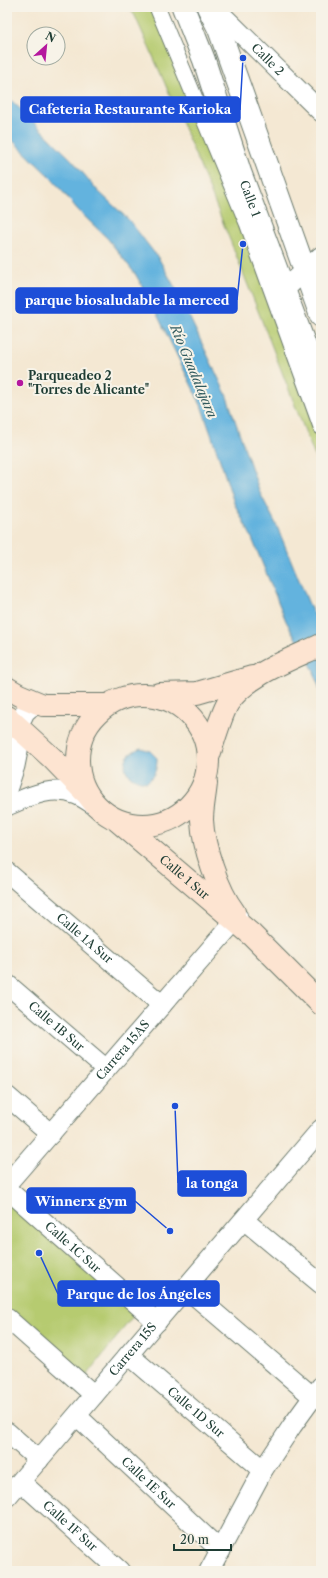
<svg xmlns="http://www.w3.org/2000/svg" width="328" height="1578" font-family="'Libre Caslon Text',serif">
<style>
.green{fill:#b6cb6f;stroke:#6a8452}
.water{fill:#64b3de;stroke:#427889}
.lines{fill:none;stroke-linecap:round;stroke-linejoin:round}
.pedestrian-casing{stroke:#6a796c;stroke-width:17}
.minor-casing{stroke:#6a796c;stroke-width:21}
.tertiary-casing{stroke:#6a796c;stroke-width:24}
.secondary-casing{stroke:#6a796c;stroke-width:24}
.pedestrian{stroke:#fff;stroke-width:15}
.minor{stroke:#fff;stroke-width:19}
.tertiary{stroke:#fff;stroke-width:22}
.secondary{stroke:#fde4d1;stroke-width:22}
.poi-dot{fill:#b5179e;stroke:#f7f3e8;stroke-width:1.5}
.labels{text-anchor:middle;stroke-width:4;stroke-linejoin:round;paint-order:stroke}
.street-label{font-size:12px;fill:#1f3d34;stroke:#f7f3e8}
.poi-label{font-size:12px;font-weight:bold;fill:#1f3d34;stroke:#f7f3e8;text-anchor:start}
.water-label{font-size:13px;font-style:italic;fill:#305a5e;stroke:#f7f3e8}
.leader{fill:none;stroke:#1d4ed8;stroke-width:1.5}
.callout-dot{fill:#1d4ed8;stroke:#f7f3e8;stroke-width:1.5}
.callout{fill:#1d4ed8;stroke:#1d4ed8;stroke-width:1.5}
.callout-label{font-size:13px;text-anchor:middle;font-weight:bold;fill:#fff}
</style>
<rect width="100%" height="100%" fill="#f7f3e8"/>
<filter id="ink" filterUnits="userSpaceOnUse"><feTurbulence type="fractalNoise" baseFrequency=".025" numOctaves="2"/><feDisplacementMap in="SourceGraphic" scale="8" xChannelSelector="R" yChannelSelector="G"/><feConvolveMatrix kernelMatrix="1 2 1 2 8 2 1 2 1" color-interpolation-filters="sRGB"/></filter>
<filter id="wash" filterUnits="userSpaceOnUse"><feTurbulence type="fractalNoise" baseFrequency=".012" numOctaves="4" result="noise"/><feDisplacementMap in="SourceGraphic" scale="16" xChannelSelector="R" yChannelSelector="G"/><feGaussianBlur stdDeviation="0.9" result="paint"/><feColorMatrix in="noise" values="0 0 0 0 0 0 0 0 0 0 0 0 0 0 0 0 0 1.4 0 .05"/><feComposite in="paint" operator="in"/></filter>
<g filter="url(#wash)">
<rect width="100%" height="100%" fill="#f4e8d3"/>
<g class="green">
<path d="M 128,7 L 163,7 L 321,421 L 321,472 C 261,319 203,165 135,16 Z"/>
<path d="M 7,1196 L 137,1311 L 86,1377 L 7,1310 Z"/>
</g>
<g class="water">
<path d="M 7,96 L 72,160 L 98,191 L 129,220 L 159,259 L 178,293 L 226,394 L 260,493 L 276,524 L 311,609 L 321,626 L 321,693 L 313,669 L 286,621 L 251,536 L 234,503 L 223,469 L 201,405 L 153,306 L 136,275 L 108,239 L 78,210 L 52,179 L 7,135 Z"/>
<path d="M 141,748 L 150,751 L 157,758 C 157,769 155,775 147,782 C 122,781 116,756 141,748 Z"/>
</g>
</g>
<g filter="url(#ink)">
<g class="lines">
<g class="pedestrian-casing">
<path id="pedestrian" d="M 157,7 L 247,223 L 321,427"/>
</g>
<g class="minor-casing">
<g id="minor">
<path id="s1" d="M 214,7 L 321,112"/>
<path d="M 284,290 L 321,256"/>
<path d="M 7,790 L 15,766 L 18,751 L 18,727 L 25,712 L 32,706 L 43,705"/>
<path d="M 7,806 C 30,796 52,785 77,795 C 85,798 93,805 101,810"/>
<path id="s2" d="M 7,872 L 162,1005"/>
<path id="s3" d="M 7,984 L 106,1069"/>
<path d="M 7,1096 L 51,1134"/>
<path id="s4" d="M 7,1184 L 238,917"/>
<path id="s5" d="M 7,1189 L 157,1322"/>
<path d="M 244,1220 L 321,1284"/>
<path d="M 186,1288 L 313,1397"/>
<path d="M 7,1318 L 94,1395"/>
<path id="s6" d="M 129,1355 L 263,1470"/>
<path id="s7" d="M 77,1416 L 221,1551"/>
<path d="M 7,1432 L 39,1460"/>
<path id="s8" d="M 21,1482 L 120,1571"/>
<path id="s9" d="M 7,1497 L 321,1129"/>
<path d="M 209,1571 L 263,1470 L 292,1426 L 321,1386"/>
</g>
</g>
<g class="tertiary-casing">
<g id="tertiary">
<path id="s10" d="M 183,7 L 204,60 L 240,172 L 321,388"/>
<path d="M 208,7 L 219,29 L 321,316"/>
</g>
</g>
<g class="secondary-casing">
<g id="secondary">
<path d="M 7,688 L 19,695 L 43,705 L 106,705"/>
<path d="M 159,694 L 197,693 L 252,677"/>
<circle cx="143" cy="760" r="65"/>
<path d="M 7,717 L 52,758 L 84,791"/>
<path d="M 209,755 C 214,740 221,715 228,703 C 246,675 292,659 321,645"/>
<path d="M 206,783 C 205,795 202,808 202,820 C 203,846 218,891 234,912"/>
<path id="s11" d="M 118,821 L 252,935 L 321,1004"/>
</g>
</g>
<use href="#pedestrian" class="pedestrian"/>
<use href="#minor" class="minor"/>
<use href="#tertiary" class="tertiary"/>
<use href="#secondary" class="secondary"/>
</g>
</g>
<circle class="poi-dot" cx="20" cy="383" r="4"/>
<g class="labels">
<g class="street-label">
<text dy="4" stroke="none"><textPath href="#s1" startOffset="75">Calle 2</textPath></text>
<text dy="4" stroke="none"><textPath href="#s10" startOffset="203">Calle 1</textPath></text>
<text dy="4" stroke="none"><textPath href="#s11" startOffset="87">Calle 1 Sur</textPath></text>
<text dy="4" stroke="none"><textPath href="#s2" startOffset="102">Calle 1A Sur</textPath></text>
<text dy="4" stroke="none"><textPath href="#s3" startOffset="65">Calle 1B Sur</textPath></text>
<text dy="4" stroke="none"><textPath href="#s4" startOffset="177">Carrera 15AS</textPath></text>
<text dy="4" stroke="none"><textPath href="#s5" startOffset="88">Calle 1C Sur</textPath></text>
<text dy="4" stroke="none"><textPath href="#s9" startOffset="194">Carrera 15S</textPath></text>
<text dy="4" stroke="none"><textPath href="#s6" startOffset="88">Calle 1D Sur</textPath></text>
<text dy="4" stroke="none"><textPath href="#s7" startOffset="98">Calle 1E Sur</textPath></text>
<text dy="4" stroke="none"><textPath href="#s8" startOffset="66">Calle 1F Sur</textPath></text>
</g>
<g class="poi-label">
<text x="28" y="380">Parqueadeo 2<tspan x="28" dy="14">"Torres de Alicante"</tspan></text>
</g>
<g class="water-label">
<text transform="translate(194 371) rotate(67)" y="5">Río Guadalajara</text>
</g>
</g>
<path class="leader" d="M243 58L240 110M243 244L237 300M175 1106L178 1183M170 1231L135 1201M39 1253L58 1294"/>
<g class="callout-dot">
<circle cx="243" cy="58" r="4"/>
<circle cx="243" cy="244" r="4"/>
<circle cx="175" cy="1106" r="4"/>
<circle cx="170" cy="1231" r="4"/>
<circle cx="39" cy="1253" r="4"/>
</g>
<g class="callout">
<rect x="21" y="97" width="219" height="25" rx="4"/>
<rect x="16" y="288" width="221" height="25" rx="4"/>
<rect x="178" y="1171" width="68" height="25" rx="4"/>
<rect x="27" y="1188" width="108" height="25" rx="4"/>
<rect x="58" y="1281" width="161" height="25" rx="4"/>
</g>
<g class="callout-label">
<text x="130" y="114">Cafeteria Restaurante Karioka</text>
<text x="127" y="305">parque biosaludable la merced</text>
<text x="212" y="1188">la tonga</text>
<text x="81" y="1206">Winnerx gym</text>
<text x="139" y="1299">Parque de los Ángeles</text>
</g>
<rect width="328" height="1578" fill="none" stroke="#f7f3e8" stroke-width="24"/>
<g transform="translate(46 46) rotate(27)"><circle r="19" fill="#f7f3e8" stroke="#a1aaa0"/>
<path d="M0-3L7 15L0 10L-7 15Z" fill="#b5179e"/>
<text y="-6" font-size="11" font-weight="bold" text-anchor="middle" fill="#1f3d34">N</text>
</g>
<path d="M174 1544v6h57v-6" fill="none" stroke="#1f3d34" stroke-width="2"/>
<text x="180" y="1544" font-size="12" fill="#1f3d34" stroke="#f7f3e8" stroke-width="3" paint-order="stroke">20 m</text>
</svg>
